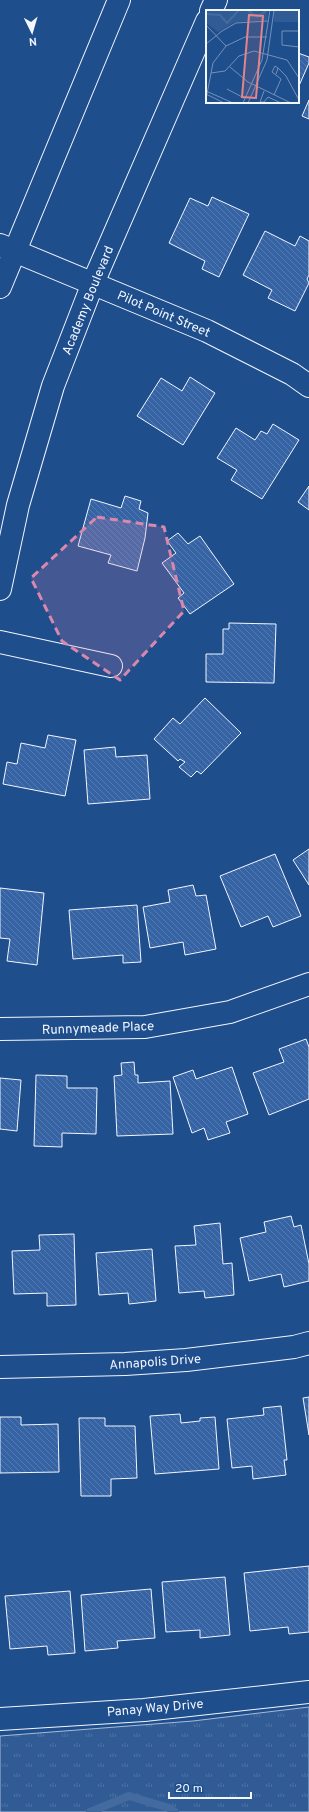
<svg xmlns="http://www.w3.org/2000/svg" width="309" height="1812" font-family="Overpass,sans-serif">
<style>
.park{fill:url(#park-tufts);stroke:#a8bbd7}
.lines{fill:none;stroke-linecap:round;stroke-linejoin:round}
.stream{stroke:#446ba0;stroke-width:8}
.building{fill:url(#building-back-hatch);stroke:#f2f6ff}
.minor-casing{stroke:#f2f6ff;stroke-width:24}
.major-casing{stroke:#f2f6ff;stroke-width:24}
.minor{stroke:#1f4e8c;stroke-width:22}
.major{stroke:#1f4e8c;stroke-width:22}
.marked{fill:#da87ad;fill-opacity:0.2;stroke:#da87ad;stroke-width:3;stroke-dasharray:8 5;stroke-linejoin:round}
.labels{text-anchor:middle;stroke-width:3;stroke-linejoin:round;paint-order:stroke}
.street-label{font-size:13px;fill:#f2f6ff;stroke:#1f4e8c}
.inset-river{fill:none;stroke:#446ba0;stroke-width:2}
.inset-road{fill:none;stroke:#7391ba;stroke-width:1}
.view{fill:#e38589;fill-opacity:0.15;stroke:#e38589;stroke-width:2}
.inset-edge{fill:none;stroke:#f2f6ff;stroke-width:2}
</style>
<defs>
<pattern id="park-tufts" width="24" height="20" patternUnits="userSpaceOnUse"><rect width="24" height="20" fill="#305b95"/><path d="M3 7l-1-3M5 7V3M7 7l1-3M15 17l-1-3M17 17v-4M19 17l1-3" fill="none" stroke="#4e73a5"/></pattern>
<pattern id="building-back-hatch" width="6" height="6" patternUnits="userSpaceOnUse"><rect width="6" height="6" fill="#3563a3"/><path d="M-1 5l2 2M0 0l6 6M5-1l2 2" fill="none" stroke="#537ab1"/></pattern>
</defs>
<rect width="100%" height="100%" fill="#1f4e8c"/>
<path class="park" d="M 309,1707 L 309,1812 L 0,1812 L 0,1736 L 193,1721 Z"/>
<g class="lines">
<path class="stream" d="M 90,1812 L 129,1796 L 169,1808 L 175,1812"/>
</g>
<g class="building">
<path d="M 298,53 L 309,57 L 309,63 L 298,88 Z"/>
<path d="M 309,100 L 309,119 L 302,116 Z"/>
<path d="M 212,197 L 249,214 L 219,277 L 202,269 L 205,261 L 169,243 L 190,198 L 208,206 Z"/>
<path d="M 265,231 L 295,246 L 300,236 L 309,241 L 309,275 L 307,279 L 309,283 L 295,311 L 268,298 L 272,290 L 243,275 Z"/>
<path d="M 190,377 L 215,393 L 183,445 L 137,416 L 161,378 L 182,391 Z"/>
<path d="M 273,424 L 299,440 L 262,499 L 231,480 L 237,470 L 217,458 L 236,428 L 255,440 L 261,431 L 267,434 Z"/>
<path d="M 309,486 L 309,510 L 298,502 Z"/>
<path d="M 125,496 L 141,501 L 139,509 L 148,513 L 145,538 L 137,571 L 108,563 L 111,555 L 78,546 L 91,499 L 121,508 Z"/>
<path d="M 178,533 L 188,544 L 200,536 L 234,584 L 190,614 L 178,598 L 184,593 L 162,563 L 176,553 L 167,541 Z"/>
<path d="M 229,623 L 276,624 L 274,683 L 206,682 L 206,654 L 223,654 L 223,629 L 229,629 Z"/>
<path d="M 205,698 L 241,733 L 201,774 L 197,771 L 191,777 L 179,767 L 185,762 L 180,759 L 178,761 L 154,739 L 173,718 L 180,724 Z"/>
<path d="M 48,735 L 76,740 L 65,796 L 3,784 L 7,762 L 17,764 L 21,743 L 45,748 Z"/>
<path d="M 115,747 L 116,757 L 147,755 L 150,799 L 88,804 L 84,750 Z"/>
<path d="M 309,849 L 309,885 L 293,860 Z"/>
<path d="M 275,854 L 301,916 L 273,927 L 268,916 L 241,927 L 220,876 Z"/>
<path d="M 193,885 L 196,896 L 206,895 L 216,949 L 185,955 L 183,942 L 150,948 L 143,907 L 170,902 L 168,890 Z"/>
<path d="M 0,888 L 44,893 L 37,965 L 7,961 L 10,939 L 0,938 Z"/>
<path d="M 137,905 L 141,962 L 123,963 L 123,955 L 73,959 L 69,910 Z"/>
<path d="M 306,1039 L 309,1047 L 309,1099 L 269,1115 L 253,1073 L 284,1062 L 279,1049 Z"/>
<path d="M 134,1062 L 135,1075 L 138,1075 L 138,1083 L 170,1081 L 173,1134 L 117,1136 L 114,1076 L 122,1075 L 121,1063 Z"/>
<path d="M 232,1067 L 248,1114 L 226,1122 L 230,1133 L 208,1140 L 204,1128 L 192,1133 L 173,1077 L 193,1070 L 196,1079 Z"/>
<path d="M 36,1075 L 67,1076 L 67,1088 L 97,1088 L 96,1134 L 62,1133 L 62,1147 L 34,1146 Z"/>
<path d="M 0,1078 L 21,1080 L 17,1131 L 0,1129 Z"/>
<path d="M 291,1216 L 294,1227 L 301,1225 L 309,1264 L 309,1281 L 284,1287 L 281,1274 L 249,1281 L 240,1238 L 266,1232 L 264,1222 Z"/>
<path d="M 220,1223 L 223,1264 L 232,1263 L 234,1295 L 205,1298 L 204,1291 L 179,1293 L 175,1246 L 196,1245 L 194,1226 Z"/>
<path d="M 74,1234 L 76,1305 L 47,1306 L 47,1293 L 14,1294 L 12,1251 L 40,1250 L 39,1235 Z"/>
<path d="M 152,1249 L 156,1301 L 129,1304 L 128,1293 L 99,1295 L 96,1253 Z"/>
<path d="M 309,1397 L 309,1435 L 303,1398 Z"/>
<path d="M 281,1406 L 287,1460 L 284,1460 L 286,1475 L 253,1479 L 252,1466 L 232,1468 L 227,1419 L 264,1415 L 263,1408 Z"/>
<path d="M 180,1414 L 181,1423 L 200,1421 L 200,1418 L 215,1417 L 219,1469 L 155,1474 L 150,1416 Z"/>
<path d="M 0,1417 L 21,1417 L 21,1425 L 58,1424 L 59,1472 L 0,1473 Z"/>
<path d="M 79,1418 L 105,1418 L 105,1426 L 135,1426 L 137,1478 L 111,1479 L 111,1496 L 81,1496 Z"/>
<path d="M 309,1566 L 309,1632 L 289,1634 L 288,1627 L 250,1631 L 244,1573 Z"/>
<path d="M 225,1577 L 230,1635 L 200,1638 L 200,1630 L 166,1632 L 162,1582 Z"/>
<path d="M 151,1589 L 155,1638 L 117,1641 L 118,1648 L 85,1651 L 81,1595 Z"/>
<path d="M 70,1591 L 75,1653 L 48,1655 L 47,1646 L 10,1649 L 5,1596 Z"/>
</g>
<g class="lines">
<g class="minor-casing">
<g id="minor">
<path d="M 0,245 L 207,331 L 292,374 L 309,386"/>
<path d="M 0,642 L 111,666"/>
<path d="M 0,1029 L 145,1027 L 230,1012 L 309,984"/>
<path d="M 0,1367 L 125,1364 L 186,1360 L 294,1347 L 309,1343"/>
<path d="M 0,1719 L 144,1710 L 309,1692"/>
</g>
</g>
<g class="major-casing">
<g id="major">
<path d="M 211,11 L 216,0"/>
<path d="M 0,287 L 119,0"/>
<path d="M 0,589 L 18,505 L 53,386 L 93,283 L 207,21"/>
</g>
</g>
<use href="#minor" class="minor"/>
<use href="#major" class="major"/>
</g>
<path class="marked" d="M 97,517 L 164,527 L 184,611 L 120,680 L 62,641 L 31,578 Z"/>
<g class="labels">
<g class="street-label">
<text transform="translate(87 300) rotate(-68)" y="5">Academy Boulevard</text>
<text transform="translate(164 313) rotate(23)" y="5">Pilot Point Street</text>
<text transform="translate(98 1027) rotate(-2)" y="5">Runnymeade Place</text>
<text transform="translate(155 1361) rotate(-4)" y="5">Annapolis Drive</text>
<text transform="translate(155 1707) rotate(-5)" y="5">Panay Way Drive</text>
</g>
</g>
<g transform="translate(206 10)">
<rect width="93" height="93" fill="#1f4e8c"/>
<path d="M 0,0 L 62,0 L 61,10 L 30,12 L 12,22 L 0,13 ZM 68,0 L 93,0 L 93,12 L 68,12 Z" fill="#305b95"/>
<path class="inset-river" d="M 41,0 L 51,7 L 60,1M 0,4 L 14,5 L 21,13 L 33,0"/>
<path class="inset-road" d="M 0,15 L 20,36M 93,21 L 76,21 L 76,35 L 93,37M 0,34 L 16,21 L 30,13 L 62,11M 24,57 L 42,72 L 85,93M 72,58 L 80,66 L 93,90M 5,63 L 19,61 L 33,46 L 48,41 L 81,50 L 93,68M 21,79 L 38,88M 0,81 L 27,93M 58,81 L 54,92 L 58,92 L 62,87 L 75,93M 0,84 L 18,93M 68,85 L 75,69 L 66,62 L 69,56 L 72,58 L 70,64M 0,89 L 7,53 L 20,36 L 39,27 L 61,27M 37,93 L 56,50 L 64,0M 42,93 L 61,50 L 68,0"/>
<path class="view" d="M 43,5 L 57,6 L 50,88 L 36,87 Z"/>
<rect width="93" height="93" class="inset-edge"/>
</g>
<g transform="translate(32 32) rotate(175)" stroke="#1f4e8c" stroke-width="3" paint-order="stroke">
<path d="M0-3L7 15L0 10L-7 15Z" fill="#f2f6ff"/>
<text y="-6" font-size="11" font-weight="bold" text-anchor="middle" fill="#f2f6ff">N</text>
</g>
<path d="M169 1792v6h82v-6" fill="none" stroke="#f2f6ff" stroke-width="2"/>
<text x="175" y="1792" font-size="12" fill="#f2f6ff" stroke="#1f4e8c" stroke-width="3" paint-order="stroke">20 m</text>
</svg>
